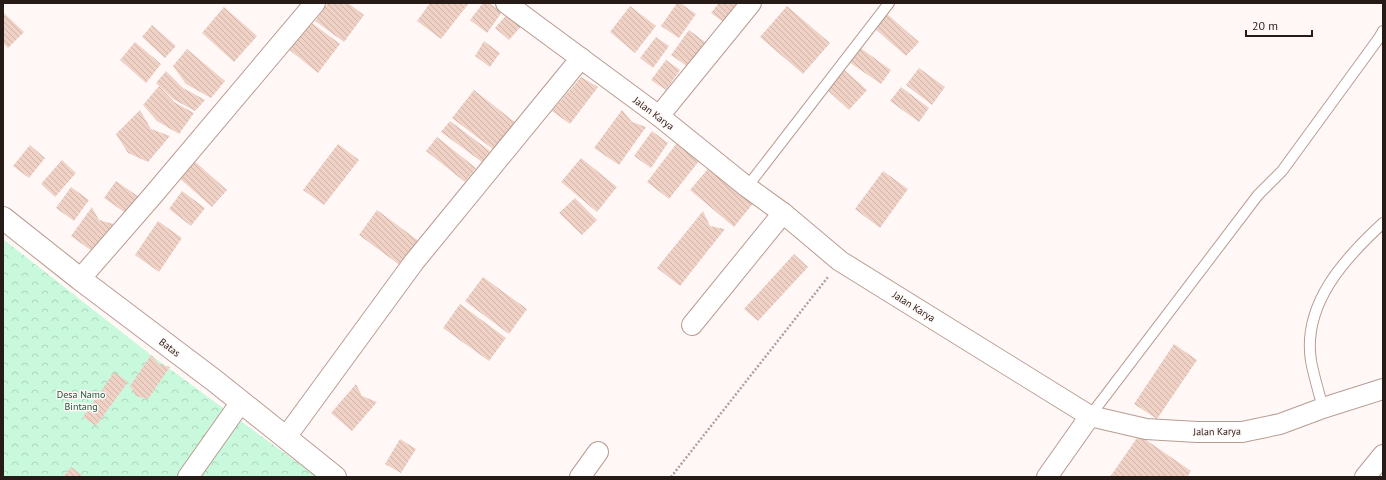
<svg xmlns="http://www.w3.org/2000/svg" width="1386" height="480" font-family="'PT Sans',sans-serif">
<style>
.forest{fill:url(#forest-crowns)}
.building{fill:url(#building-back-hatch)}
.lines{fill:none;stroke-linecap:round;stroke-linejoin:round}
.lane-casing{stroke:#b99c91;stroke-width:12}
.street-casing{stroke:#b99c91;stroke-width:22}
.secondary-casing{stroke:#b99c91;stroke-width:24}
.path{stroke:#aba29f;stroke-width:2.5;stroke-dasharray:2 2;stroke-linecap:butt}
.lane{stroke:#fff;stroke-width:10}
.street{stroke:#fff;stroke-width:20}
.secondary{stroke:#fff;stroke-width:22}
.labels{text-anchor:middle;stroke-width:3;stroke-linejoin:round;paint-order:stroke}
.street-label{font-size:10px;fill:#261b17;stroke:#fff8f6}
.park-label{font-size:10px;fill:#18583a;stroke:#fff8f6}
</style>
<defs>
<pattern id="forest-crowns" width="20" height="18" patternUnits="userSpaceOnUse"><rect width="20" height="18" fill="#c9f9dc"/><path d="M2 6a3 3 0 1 1 6 0M12 15a3 3 0 1 1 6 0" fill="none" stroke="#acd5bc"/></pattern>
<pattern id="building-back-hatch" width="6" height="6" patternUnits="userSpaceOnUse"><rect width="6" height="6" fill="#f0d1c6"/><path d="M-1 5l2 2M0 0l6 6M5-1l2 2" fill="none" stroke="#ceb3a9"/></pattern>
</defs>
<rect width="100%" height="100%" fill="#fff8f6"/>
<path class="forest" d="M 3,239 L 151,355 L 317,477 L 3,477 Z"/>
<g class="building">
<path d="M 328,3 L 348,3 L 364,15 L 344,42 L 315,21 Z"/>
<path d="M 430,3 L 469,3 L 441,39 L 417,21 Z"/>
<path d="M 483,3 L 489,3 L 502,12 L 487,33 L 470,20 Z"/>
<path d="M 677,3 L 680,3 L 696,14 L 679,38 L 661,26 Z"/>
<path d="M 719,3 L 735,3 L 738,5 L 725,23 L 711,13 Z"/>
<path d="M 630,6 L 656,26 L 635,53 L 610,32 Z"/>
<path d="M 787,6 L 830,43 L 803,74 L 760,37 Z"/>
<path d="M 224,7 L 257,36 L 234,62 L 202,33 Z"/>
<path d="M 510,11 L 524,23 L 509,40 L 495,28 Z"/>
<path d="M 4,13 L 24,32 L 8,48 L 3,43 Z"/>
<path d="M 886,13 L 919,42 L 906,56 L 873,27 Z"/>
<path d="M 308,20 L 340,44 L 318,73 L 287,48 Z"/>
<path d="M 152,25 L 176,46 L 165,58 L 142,37 Z"/>
<path d="M 689,30 L 705,42 L 688,67 L 671,55 Z"/>
<path d="M 656,37 L 669,46 L 653,68 L 640,58 Z"/>
<path d="M 484,41 L 500,53 L 490,67 L 475,56 Z"/>
<path d="M 135,42 L 161,64 L 146,83 L 120,60 Z"/>
<path d="M 859,47 L 891,70 L 881,84 L 849,62 Z"/>
<path d="M 187,49 L 225,81 L 211,98 L 186,84 L 173,66 Z"/>
<path d="M 666,60 L 680,70 L 666,90 L 651,80 Z"/>
<path d="M 842,68 L 867,90 L 849,110 L 825,88 Z"/>
<path d="M 919,68 L 945,87 L 932,105 L 906,85 Z"/>
<path d="M 166,71 L 183,88 L 205,100 L 195,111 L 173,99 L 156,83 Z"/>
<path d="M 581,77 L 598,87 L 570,124 L 552,111 Z"/>
<path d="M 159,86 L 174,102 L 194,113 L 179,134 L 157,121 L 143,105 Z"/>
<path d="M 901,87 L 929,108 L 919,122 L 890,101 Z"/>
<path d="M 474,90 L 516,123 L 494,150 L 452,118 Z"/>
<path d="M 140,110 L 151,129 L 170,136 L 148,162 L 128,153 L 116,134 Z"/>
<path d="M 622,110 L 632,122 L 646,127 L 619,165 L 594,148 Z"/>
<path d="M 450,121 L 490,151 L 482,162 L 441,132 Z"/>
<path d="M 652,131 L 668,143 L 651,168 L 634,156 Z"/>
<path d="M 437,137 L 476,168 L 465,182 L 426,151 Z"/>
<path d="M 680,139 L 703,156 L 669,199 L 647,182 Z"/>
<path d="M 338,144 L 359,160 L 324,205 L 303,190 Z"/>
<path d="M 30,145 L 45,158 L 29,178 L 13,166 Z"/>
<path d="M 581,158 L 617,187 L 597,212 L 561,182 Z"/>
<path d="M 192,159 L 227,190 L 212,207 L 177,176 Z"/>
<path d="M 62,160 L 76,173 L 55,197 L 41,184 Z"/>
<path d="M 712,164 L 755,201 L 734,227 L 690,190 Z"/>
<path d="M 883,171 L 908,189 L 880,228 L 855,209 Z"/>
<path d="M 116,181 L 139,197 L 127,214 L 104,198 Z"/>
<path d="M 71,187 L 89,200 L 74,221 L 56,208 Z"/>
<path d="M 182,191 L 205,208 L 191,226 L 169,209 Z"/>
<path d="M 575,198 L 597,220 L 582,235 L 559,213 Z"/>
<path d="M 92,207 L 99,220 L 117,225 L 96,254 L 71,236 Z"/>
<path d="M 377,210 L 420,242 L 401,266 L 359,235 Z"/>
<path d="M 703,211 L 710,226 L 725,229 L 680,286 L 657,268 Z"/>
<path d="M 158,221 L 182,238 L 159,272 L 135,255 Z"/>
<path d="M 794,254 L 808,267 L 758,321 L 744,309 Z"/>
<path d="M 483,277 L 527,309 L 509,334 L 465,301 Z"/>
<path d="M 460,304 L 506,338 L 489,361 L 443,328 Z"/>
<path d="M 1174,344 L 1197,360 L 1157,419 L 1134,404 Z"/>
<path d="M 151,355 L 159,364 L 170,367 L 148,399 L 136,396 L 130,386 Z"/>
<path d="M 114,372 L 128,382 L 96,426 L 83,417 Z"/>
<path d="M 356,384 L 362,396 L 377,402 L 352,431 L 331,413 Z"/>
<path d="M 1139,435 L 1191,471 L 1187,477 L 1110,477 Z"/>
<path d="M 400,439 L 416,449 L 401,473 L 385,464 Z"/>
<path d="M 71,467 L 82,475 L 80,477 L 63,477 Z"/>
</g>
<g class="lines">
<g class="lane-casing">
<g id="lane">
<path d="M 747,187 L 889,3"/>
<path d="M 1323,408 C 1319,393 1314,377 1311,361 C 1302,304 1345,258 1383,223"/>
<path d="M 1090,416 L 1258,195 L 1282,171 L 1379,38 L 1383,31"/>
</g>
</g>
<g class="street-casing">
<g id="street">
<path d="M 506,3 L 659,116 L 747,187 L 783,213 L 840,261 L 1090,416 L 1146,429 L 1197,432 L 1242,432 L 1280,424 L 1323,408 L 1383,389"/>
<path d="M 659,116 L 751,3"/>
<path d="M 80,279 L 154,194 L 315,3"/>
<path d="M 692,325 L 783,213"/>
<path d="M 286,437 L 414,262 L 581,58"/>
<path d="M 188,477 L 241,402"/>
<path d="M 580,477 L 598,452"/>
<path d="M 1047,477 L 1090,416"/>
<path d="M 1365,477 L 1383,455"/>
</g>
</g>
<g class="secondary-casing">
<path id="secondary" d="M 3,218 L 80,279 L 215,381 L 335,477"/>
</g>
<path class="path" d="M 671,477 L 828,277"/>
<use href="#lane" class="lane"/>
<use href="#street" class="street"/>
<use href="#secondary" class="secondary"/>
</g>
<g class="labels">
<g class="street-label">
<text transform="translate(654 113) rotate(37)" y="4">Jalan Karya</text>
<text transform="translate(914 306) rotate(32)" y="4">Jalan Karya</text>
<text transform="translate(170 347) rotate(37)" y="4">Batas</text>
<text transform="translate(1217 431) rotate(-1)" y="4">Jalan Karya</text>
</g>
<g class="park-label">
<text x="81" y="398">Desa Namo<tspan x="81" dy="12">Bintang</tspan></text>
</g>
</g>
<rect width="1386" height="480" fill="none" stroke="#261b17" stroke-width="8"/>
<path d="M1246 30v6h66v-6" fill="none" stroke="#261b17" stroke-width="2"/>
<text x="1252" y="30" font-size="12" fill="#261b17" stroke="#fff8f6" stroke-width="3" paint-order="stroke">20 m</text>
</svg>
